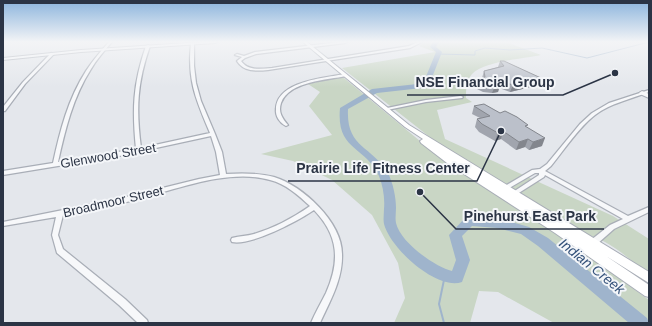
<svg xmlns="http://www.w3.org/2000/svg" width="652" height="326" font-family="Helvetica,sans-serif">
<style>
.green{fill:#c9d6c5}
.lines{fill:none;stroke-linecap:round;stroke-linejoin:round}
.stream-far1{stroke:#9fb4cc;stroke-width:1}
.stream{stroke:#9fb4cc;stroke-width:2}
.river{fill:#9fb4cc;fill-rule:evenodd}
.minor-casing{stroke:#a9aeb7;stroke-width:2.5}
.tertiary-casing{stroke:#a9aeb7;stroke-width:2}
.secondary-casing{stroke:#a9aeb7;stroke-width:2}
.minor{fill:#f7f8fa;fill-rule:evenodd}
.tertiary{fill:#f7f8fa;fill-rule:evenodd}
.secondary{fill:#fff;fill-rule:evenodd}
.wall{fill:#a1a5ae}
.shaded-wall{fill:#83868d}
.building{fill:#bbc0ca;stroke:#83868d}
.labels{text-anchor:middle;stroke-width:4;stroke-linejoin:round;paint-order:stroke}
.street-label{font-size:13px;fill:#2b3445;stroke:#f4f6f9}
.water-label{font-size:14px;font-style:italic;fill:#34527a;stroke:#f4f6f9}
.leader{fill:none;stroke:#2b3445;stroke-width:1.5}
.callout-dot{fill:#2b3445;stroke:#f4f6f9;stroke-width:1.5}
.callout-label{font-size:14px;text-anchor:middle;font-weight:bold;fill:#2b3445;stroke:#f4f6f9;stroke-width:4;stroke-linejoin:round;paint-order:stroke}
</style>
<rect width="100%" height="100%" fill="#e4e7ec"/>
<g class="green">
<path d="M 424,42 L 506,42 L 541,55 C 522,59 485,61 472,74 C 466,81 466,90 466,98 L 472,102 L 437,110 L 445,139 L 613,216 L 649,239 L 649,274 C 630,260 608,239 585,234 L 436,142 L 342,68 L 435,52 L 419,46 Z"/>
<path d="M 341,77 L 344,78 L 432,151 L 558,234 L 649,300 L 649,323 L 554,323 L 498,292 L 479,291 L 470,323 L 394,323 L 405,298 L 398,263 L 372,215 L 332,180 L 293,161 L 261,154 L 332,135 L 309,106 L 320,92 L 308,84 Z"/>
</g>
<g class="lines">
<path class="stream-far1" d="M 438,54 L 475,55 L 475,51 L 485,48 L 510,50 L 542,48 L 587,58 L 649,42"/>
<path class="stream" d="M 444,323 L 439,304 L 445,275"/>
<path class="river" d="M 433,42 L 439,42 L 436,47 L 442,52 L 431,80 L 422,88 L 377,93 L 348,109 C 346,148 371,145 388,173 C 393,183 396,197 396,208 C 396,213 395,218 396,223 C 400,242 435,267 452,271 L 456,260 L 449,235 L 465,218 L 469,217 L 497,218 L 529,227 L 548,238 L 647,318 L 649,323 L 629,323 L 538,246 L 521,234 L 497,228 L 472,226 L 462,236 L 470,260 L 462,282 C 437,291 390,248 384,224 C 383,219 384,214 384,209 C 385,198 383,186 379,176 C 365,145 336,151 340,108 L 372,89 L 417,84 L 425,79 L 436,52 L 430,47 Z"/>
<g class="minor-casing">
<g id="minor">
<path d="M 109,42 L 112,42 C 104,51 97,59 91,69 C 73,97 65,130 58,162 L 136,149 C 132,109 133,84 146,46 L 148,45 L 150,46 C 137,83 136,109 141,148 L 210,133 C 196,100 187,80 191,43 L 194,42 L 194,66 L 196,83 L 201,101 L 215,134 L 222,152 L 226,174 C 242,173 259,173 274,177 C 303,186 342,222 342,254 C 343,279 330,301 320,323 L 311,323 C 315,313 321,303 326,293 C 340,261 339,236 314,210 C 298,221 251,246 232,242 L 231,240 L 232,238 C 240,236 247,236 254,234 C 274,228 293,218 310,206 C 298,195 286,184 270,180 C 228,168 175,190 135,200 C 111,206 87,211 63,215 L 58,235 L 63,249 L 125,299 L 147,320 L 148,323 L 138,323 L 119,305 L 57,253 L 52,235 L 56,217 L 3,226 L 3,222 L 118,199 L 199,179 L 220,175 L 216,152 L 211,136 L 119,156 L 3,175 L 3,171 L 53,163 C 60,131 68,99 86,71 C 93,60 101,51 109,42 Z"/>
<path d="M 340,42 L 347,42 L 345,43 L 256,54 L 245,58 L 241,61 C 248,71 261,69 272,68 L 409,46 L 418,42 L 422,42 L 410,48 L 268,70 C 256,71 244,72 237,61 L 242,57 L 235,55 L 237,54 L 244,56 L 255,52 Z"/>
<path d="M 51,53 L 54,54 L 25,84 L 5,111 L 3,111 L 3,107 L 23,82 Z"/>
<path d="M 345,74 L 347,75 L 346,76 C 328,80 289,81 281,103 C 278,112 282,118 288,125 L 286,126 C 280,123 275,116 276,109 C 277,81 324,78 345,74 Z"/>
<path d="M 649,90 L 649,92 C 631,99 611,103 595,115 C 579,127 564,150 551,166 L 545,171 L 628,216 L 649,207 L 649,212 L 614,229 L 597,244 L 594,245 L 591,244 L 590,242 L 591,240 L 610,225 L 623,219 L 545,175 L 544,177 L 514,196 L 510,196 L 509,195 L 510,194 L 539,175 L 539,173 L 535,173 L 504,191 L 500,191 L 499,190 L 500,189 L 532,170 L 540,169 L 547,164 L 580,124 L 592,113 L 609,103 Z"/>
<path d="M 461,96 L 463,97 L 462,98 L 426,102 L 387,110 L 385,109 L 387,108 L 426,100 Z"/>
</g>
</g>
<g class="tertiary-casing">
<g id="tertiary">
<path d="M 202,42 L 217,42 L 215,43 L 81,52 L 3,60 L 3,58 L 81,50 Z"/>
<path d="M 642,91 L 649,94 L 649,98 L 640,94 L 639,93 Z"/>
</g>
</g>
<g class="secondary-casing">
<path id="secondary" d="M 303,42 L 307,42 L 409,125 L 649,272 L 649,283 L 606,256 L 649,285 L 649,297 L 645,296 L 555,233 L 447,163 L 421,143 L 420,141 L 423,139 L 405,127 Z"/>
</g>
<use href="#minor" class="minor"/>
<use href="#tertiary" class="tertiary"/>
<use href="#secondary" class="secondary"/>
</g>
<g class="wall">
<path d="M 500,61 L 539,85 L 510,92 L 499,88 L 498,92 L 492,93 L 483,92 L 477,89 L 480,79 L 482,78 L 484,71 L 498,67 Z"/>
<path d="M 474,106 L 500,113 L 527,127 L 542,146 L 529,150 L 525,147 L 516,150 L 501,139 L 495,141 L 479,132 L 475,127 L 477,119 L 480,118 L 472,114 Z"/>
</g>
<g class="shaded-wall">
<path d="M 541,78 L 539,85 L 510,92 L 513,85 Z"/>
<path d="M 500,85 L 498,92 L 492,93 L 495,86 Z"/>
<path d="M 503,131 L 501,139 L 495,141 L 498,133 Z"/>
<path d="M 545,138 L 542,146 L 529,150 L 533,142 Z"/>
<path d="M 528,139 L 525,147 L 516,150 L 519,142 Z"/>
</g>
<g class="building">
<path d="M 500,61 L 504,61 L 541,78 L 513,85 L 500,81 L 500,85 L 495,86 L 485,85 L 479,82 L 480,79 L 485,77 L 484,71 L 504,66 Z"/>
<path d="M 484,104 L 500,113 L 505,111 L 517,117 L 528,125 L 525,126 L 545,138 L 533,142 L 528,139 L 519,142 L 503,131 L 498,133 L 482,124 L 477,119 L 490,116 L 474,106 Z"/>
</g>
<linearGradient id="sky" x2="0" y2="1"><stop stop-color="#8bb4dd"/><stop offset="0.48" stop-color="#f3f4f6"/><stop offset="1" stop-color="#f3f4f6" stop-opacity="0"/></linearGradient>
<rect width="652" height="87" fill="url(#sky)"/>
<g class="labels">
<g class="street-label">
<text transform="translate(108 155) rotate(-10)" y="5">Glenwood Street</text>
<text transform="translate(113 201) rotate(-13)" y="5">Broadmoor Street</text>
</g>
<g class="water-label">
<text transform="translate(592 266) rotate(39)" y="5">Indian Creek</text>
</g>
</g>
<path class="leader" d="M615 73L563 95H407M501 131L477 181H288M420 192L456 229H604"/>
<g class="callout-dot">
<circle cx="615" cy="73" r="4"/>
<circle cx="501" cy="131" r="4"/>
<circle cx="420" cy="192" r="4"/>
</g>
<g class="callout-label">
<text x="485" y="87">NSE Financial Group</text>
<text x="383" y="173">Prairie Life Fitness Center</text>
<text x="530" y="221">Pinehurst East Park</text>
</g>
<rect width="652" height="326" fill="none" stroke="#2b3445" stroke-width="8"/>
</svg>
